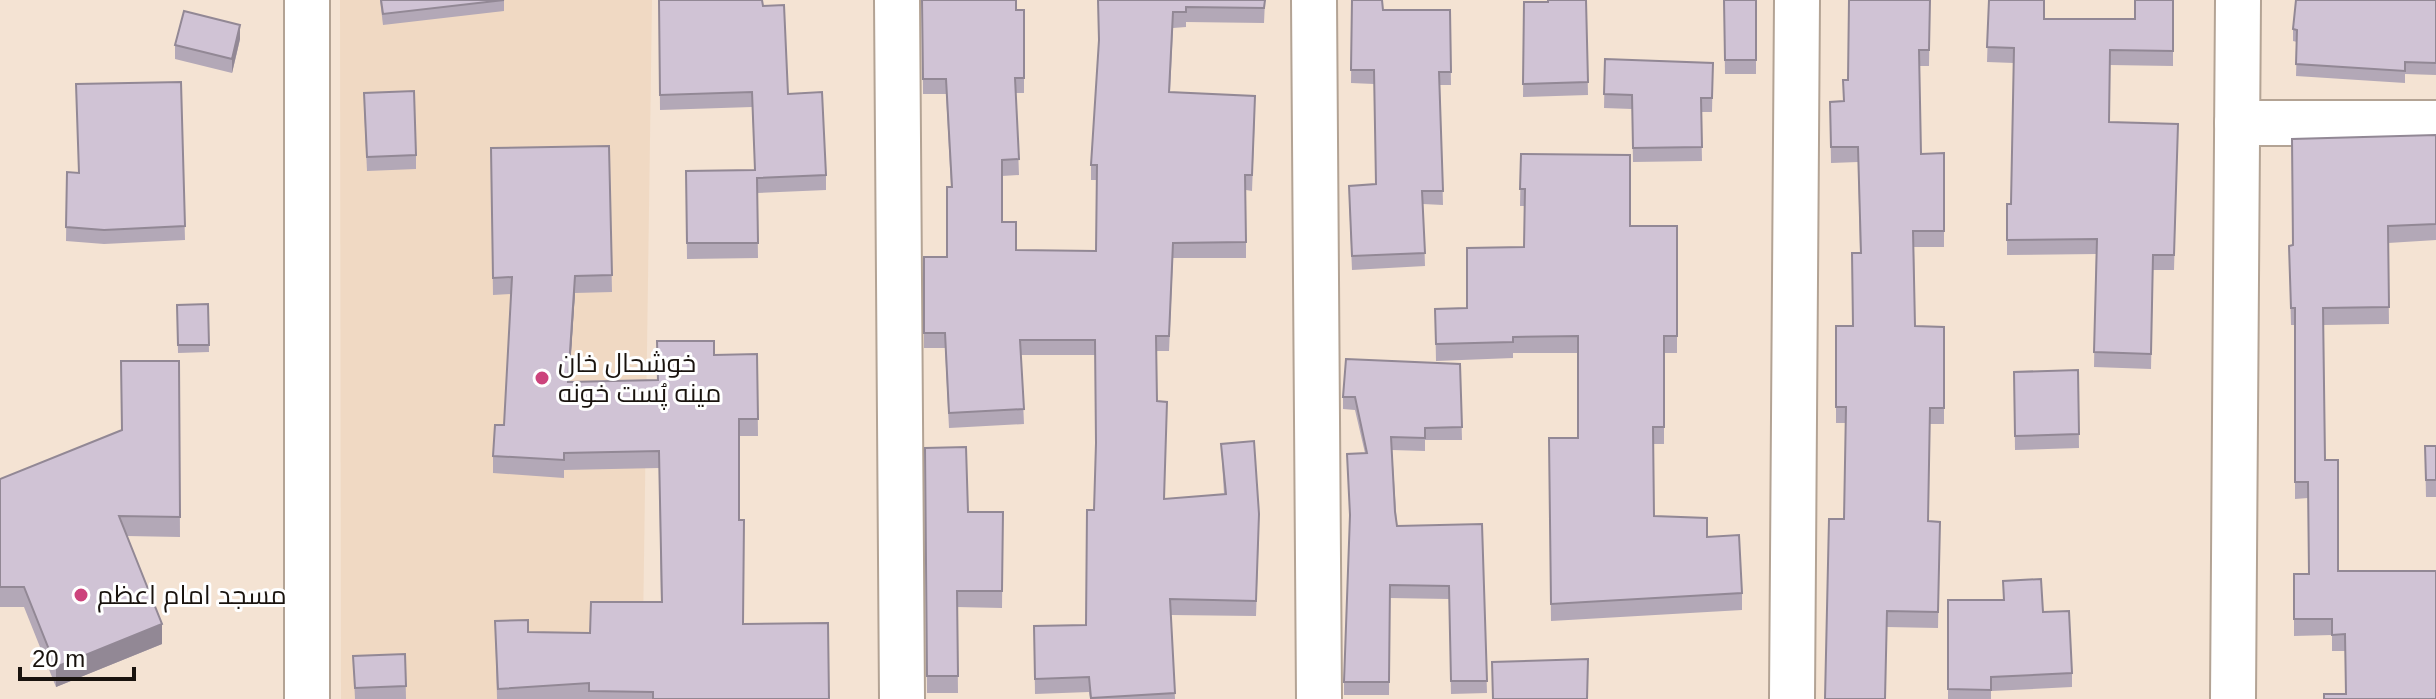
<svg xmlns="http://www.w3.org/2000/svg" width="2436" height="699" font-family="Helvetica,Cairo,sans-serif">
<style>
.built{fill:#f0d9c3}
.lines{fill:none;stroke-linecap:round;stroke-linejoin:round}
.minor-casing{stroke:#b3a394;stroke-width:48}
.minor{stroke:#fff;stroke-width:44}
.wall{fill:#b3a8b7}
.shaded-wall{fill:#928895}
.building{fill:#d0c3d5;stroke:#928895;stroke-width:2}
.poi-dot{fill:#cc437c;stroke:#fff;stroke-width:3}
.labels{text-anchor:middle;stroke-width:6;stroke-linejoin:round;paint-order:stroke}
.poi-label{font-size:26px;fill:#19130e;stroke:#fff;text-anchor:start}
</style>
<rect width="100%" height="100%" fill="#f4e3d3"/>
<path class="built" d="M 340,0 L 652,0 L 642,699 L 341,699 Z"/>
<g class="lines">
<g class="minor-casing">
<g id="minor">
<path d="M 897,0 L 902,699"/>
<path d="M 1314,0 L 1319,699"/>
<path d="M 2237,123 L 2436,123"/>
<path d="M 307,699 L 307,0"/>
<path d="M 1792,699 L 1797,0"/>
<path d="M 2233,699 L 2238,0"/>
</g>
</g>
<use href="#minor" class="minor"/>
</g>
<g class="wall">
<path d="M 380,0 L 504,0 L 504,11 L 383,25 Z"/>
<path d="M 659,0 L 763,6 L 788,94 L 826,175 L 826,190 L 757,193 L 758,258 L 687,259 L 686,171 L 755,170 L 752,107 L 660,110 Z"/>
<path d="M 922,0 L 1024,10 L 1024,93 L 1016,93 L 1019,175 L 1002,176 L 1002,222 L 1016,250 L 1096,251 L 1097,180 L 1091,180 L 1091,165 L 1099,45 L 1098,0 L 1265,0 L 1264,23 L 1186,22 L 1186,27 L 1173,28 L 1170,92 L 1255,112 L 1252,191 L 1246,190 L 1246,258 L 1173,258 L 1169,351 L 1156,351 L 1157,401 L 1165,499 L 1224,494 L 1221,444 L 1259,529 L 1256,616 L 1171,615 L 1175,699 L 1090,699 L 1089,692 L 1035,694 L 1034,626 L 1086,625 L 1094,510 L 1096,448 L 1095,355 L 1021,355 L 1024,424 L 949,428 L 945,348 L 924,348 L 924,257 L 947,257 L 951,187 L 946,94 L 923,94 Z"/>
<path d="M 1352,0 L 1383,10 L 1450,10 L 1451,85 L 1440,85 L 1443,205 L 1423,204 L 1425,266 L 1352,270 L 1349,199 L 1376,184 L 1374,84 L 1351,83 Z"/>
<path d="M 1586,0 L 1588,95 L 1523,97 L 1524,2 Z"/>
<path d="M 1724,0 L 1756,0 L 1756,74 L 1725,74 Z"/>
<path d="M 1930,0 L 1929,66 L 1919,66 L 1921,154 L 1944,153 L 1944,247 L 1914,247 L 1915,326 L 1944,327 L 1944,424 L 1930,424 L 1928,521 L 1940,522 L 1938,628 L 1887,627 L 1844,519 L 1846,423 L 1836,423 L 1836,326 L 1853,326 L 1860,253 L 1858,162 L 1831,163 L 1830,102 L 1843,101 L 1848,80 Z"/>
<path d="M 1989,0 L 2044,19 L 2135,19 L 2173,0 L 2173,66 L 2110,65 L 2110,122 L 2178,124 L 2174,270 L 2153,270 L 2151,369 L 2094,367 L 2096,254 L 2007,255 L 2007,204 L 2011,204 L 2014,63 L 1987,62 Z"/>
<path d="M 2436,0 L 2436,75 L 2405,74 L 2405,83 L 2296,76 L 2297,42 L 2293,41 L 2293,29 Z"/>
<path d="M 240,39 L 232,73 L 175,59 L 175,45 Z"/>
<path d="M 1605,59 L 1713,63 L 1712,112 L 1701,112 L 1702,161 L 1633,162 L 1632,109 L 1604,108 Z"/>
<path d="M 181,82 L 185,240 L 104,244 L 66,241 L 67,172 L 78,173 Z"/>
<path d="M 364,107 L 416,155 L 416,169 L 367,171 Z"/>
<path d="M 2436,135 L 2436,240 L 2388,243 L 2389,324 L 2323,325 L 2325,460 L 2338,571 L 2436,571 L 2346,694 L 2345,651 L 2332,651 L 2332,635 L 2294,636 L 2294,574 L 2309,574 L 2308,498 L 2295,499 L 2295,325 L 2291,325 L 2289,246 L 2293,245 Z"/>
<path d="M 609,146 L 612,292 L 575,293 L 569,382 L 658,380 L 714,355 L 757,354 L 758,436 L 739,436 L 739,520 L 744,624 L 829,699 L 497,699 L 495,621 L 528,632 L 590,633 L 661,602 L 659,468 L 564,470 L 564,478 L 493,473 L 493,456 L 504,425 L 511,294 L 493,295 L 491,148 Z"/>
<path d="M 1521,154 L 1630,226 L 1677,226 L 1677,353 L 1664,353 L 1664,444 L 1653,444 L 1654,516 L 1707,537 L 1742,593 L 1742,610 L 1551,621 L 1549,438 L 1578,438 L 1578,353 L 1513,353 L 1513,358 L 1436,361 L 1435,309 L 1467,308 L 1524,247 L 1524,206 L 1520,206 Z"/>
<path d="M 208,304 L 209,352 L 178,353 L 177,305 Z"/>
<path d="M 179,361 L 180,537 L 127,536 L 162,644 L 56,687 L 24,607 L 0,607 L 0,479 L 122,430 Z"/>
<path d="M 1460,364 L 1462,440 L 1425,440 L 1425,451 L 1392,450 L 1397,526 L 1482,524 L 1487,693 L 1451,694 L 1449,599 L 1390,598 L 1389,695 L 1344,695 L 1344,682 L 1365,453 L 1355,410 L 1343,409 L 1343,397 Z"/>
<path d="M 2078,370 L 2079,448 L 2015,450 L 2014,372 Z"/>
<path d="M 2425,446 L 2436,446 L 2436,497 L 2426,497 Z"/>
<path d="M 925,448 L 968,512 L 1003,512 L 1002,608 L 957,607 L 958,693 L 927,693 Z"/>
<path d="M 2003,581 L 2043,612 L 2072,673 L 2072,687 L 1991,691 L 1991,699 L 1948,699 L 1948,600 L 2004,600 Z"/>
<path d="M 405,654 L 406,699 L 355,699 L 353,656 Z"/>
</g>
<g class="shaded-wall">
<path d="M 240,25 L 240,39 L 232,73 L 232,59 Z"/>
<path d="M 575,276 L 575,293 L 568,400 L 568,382 Z"/>
<path d="M 162,624 L 162,644 L 56,687 L 56,667 Z"/>
</g>
<g class="building">
<path d="M 381,0 L 504,0 L 383,14 Z"/>
<path d="M 659,0 L 762,0 L 763,6 L 784,5 L 788,94 L 822,92 L 826,175 L 757,178 L 758,243 L 687,243 L 686,171 L 755,170 L 752,92 L 660,95 Z"/>
<path d="M 922,0 L 1016,0 L 1016,10 L 1024,10 L 1024,78 L 1015,78 L 1019,159 L 1002,160 L 1002,222 L 1016,222 L 1016,250 L 1096,251 L 1097,165 L 1091,165 L 1099,40 L 1098,0 L 1265,0 L 1264,8 L 1186,7 L 1186,12 L 1173,12 L 1169,92 L 1255,96 L 1252,175 L 1245,175 L 1246,242 L 1173,243 L 1169,336 L 1156,336 L 1157,401 L 1167,402 L 1164,499 L 1226,494 L 1221,444 L 1254,441 L 1259,514 L 1256,601 L 1170,599 L 1175,693 L 1091,698 L 1089,677 L 1035,679 L 1034,626 L 1086,625 L 1087,510 L 1094,510 L 1096,443 L 1095,340 L 1020,340 L 1024,409 L 949,413 L 945,333 L 924,333 L 924,257 L 947,257 L 947,187 L 952,187 L 946,79 L 923,79 Z"/>
<path d="M 1352,0 L 1382,0 L 1383,10 L 1450,10 L 1451,72 L 1439,72 L 1443,191 L 1422,191 L 1425,253 L 1352,256 L 1349,186 L 1376,184 L 1374,70 L 1351,70 Z"/>
<path d="M 1548,0 L 1586,0 L 1588,82 L 1523,84 L 1524,2 L 1548,2 Z"/>
<path d="M 1724,0 L 1756,0 L 1756,60 L 1725,60 Z"/>
<path d="M 1849,0 L 1930,0 L 1929,50 L 1919,50 L 1921,154 L 1944,153 L 1944,231 L 1913,231 L 1915,326 L 1944,327 L 1944,408 L 1930,408 L 1928,521 L 1940,522 L 1938,612 L 1887,611 L 1885,699 L 1825,699 L 1829,519 L 1844,519 L 1846,407 L 1836,407 L 1836,326 L 1853,326 L 1852,253 L 1861,253 L 1858,147 L 1831,147 L 1830,102 L 1844,101 L 1843,80 L 1848,80 Z"/>
<path d="M 1989,0 L 2044,0 L 2044,19 L 2135,19 L 2135,0 L 2173,0 L 2173,51 L 2110,50 L 2109,122 L 2178,124 L 2174,255 L 2153,255 L 2151,354 L 2094,352 L 2097,239 L 2007,240 L 2007,204 L 2011,204 L 2014,48 L 1987,47 Z"/>
<path d="M 2296,0 L 2436,0 L 2436,63 L 2405,62 L 2405,71 L 2296,64 L 2297,30 L 2293,29 Z"/>
<path d="M 184,11 L 240,25 L 232,59 L 175,45 Z"/>
<path d="M 1605,59 L 1713,63 L 1712,98 L 1701,98 L 1702,147 L 1633,148 L 1632,95 L 1604,94 Z"/>
<path d="M 181,82 L 185,226 L 104,230 L 66,227 L 67,172 L 79,173 L 76,84 Z"/>
<path d="M 414,91 L 416,155 L 367,157 L 364,93 Z"/>
<path d="M 2436,135 L 2436,224 L 2388,226 L 2389,307 L 2323,308 L 2325,460 L 2338,460 L 2338,571 L 2436,571 L 2436,699 L 2324,699 L 2324,694 L 2346,694 L 2345,634 L 2332,635 L 2332,619 L 2294,619 L 2294,574 L 2309,574 L 2308,482 L 2295,482 L 2295,308 L 2291,308 L 2289,246 L 2293,245 L 2292,139 Z"/>
<path d="M 609,146 L 612,275 L 575,276 L 568,382 L 658,380 L 657,341 L 714,341 L 714,355 L 757,354 L 758,419 L 739,419 L 739,520 L 744,520 L 743,624 L 828,623 L 829,699 L 653,699 L 653,692 L 589,691 L 589,683 L 498,689 L 495,621 L 528,620 L 528,632 L 590,633 L 591,602 L 662,602 L 659,451 L 564,453 L 564,460 L 493,456 L 495,425 L 504,425 L 512,277 L 493,278 L 491,148 Z"/>
<path d="M 1521,154 L 1630,155 L 1630,226 L 1677,226 L 1677,336 L 1664,336 L 1664,427 L 1653,427 L 1654,516 L 1707,518 L 1707,537 L 1739,535 L 1742,593 L 1551,604 L 1549,438 L 1578,438 L 1578,336 L 1513,337 L 1513,342 L 1436,344 L 1435,309 L 1467,308 L 1467,248 L 1524,247 L 1525,189 L 1520,189 Z"/>
<path d="M 208,304 L 209,345 L 178,345 L 177,305 Z"/>
<path d="M 1346,359 L 1460,364 L 1462,427 L 1425,428 L 1425,438 L 1391,437 L 1395,512 L 1397,526 L 1482,524 L 1487,681 L 1451,681 L 1449,586 L 1390,585 L 1389,682 L 1344,682 L 1350,515 L 1347,454 L 1367,453 L 1355,397 L 1343,397 Z"/>
<path d="M 121,361 L 179,361 L 180,517 L 119,516 L 162,624 L 56,667 L 24,587 L 0,587 L 0,479 L 122,430 Z"/>
<path d="M 2078,370 L 2079,434 L 2015,436 L 2014,372 Z"/>
<path d="M 2425,446 L 2436,446 L 2436,480 L 2426,480 Z"/>
<path d="M 966,447 L 968,512 L 1003,512 L 1002,591 L 957,591 L 958,676 L 927,676 L 925,448 Z"/>
<path d="M 2041,579 L 2043,612 L 2069,611 L 2072,673 L 1991,677 L 1991,690 L 1948,689 L 1948,600 L 2004,600 L 2003,581 Z"/>
<path d="M 405,654 L 406,686 L 355,688 L 353,656 Z"/>
<path d="M 1588,659 L 1587,699 L 1493,699 L 1492,662 Z"/>
</g>
<g class="poi-dot">
<circle cx="542" cy="378" r="8"/>
<circle cx="81" cy="595" r="8"/>
</g>
<g class="labels">
<g class="poi-label">
<text x="558" y="372">خوشحال خان<tspan x="558" dy="30">مینه پُست خونه</tspan></text>
<text x="97" y="604">مسجد امام اعظم</text>
</g>
</g>
<path d="M20 667v12h114v-12" fill="none" stroke="#19130e" stroke-width="4"/>
<text x="32" y="667" font-size="24" fill="#19130e" stroke="#ffffff" stroke-width="6" paint-order="stroke">20 m</text>
</svg>
